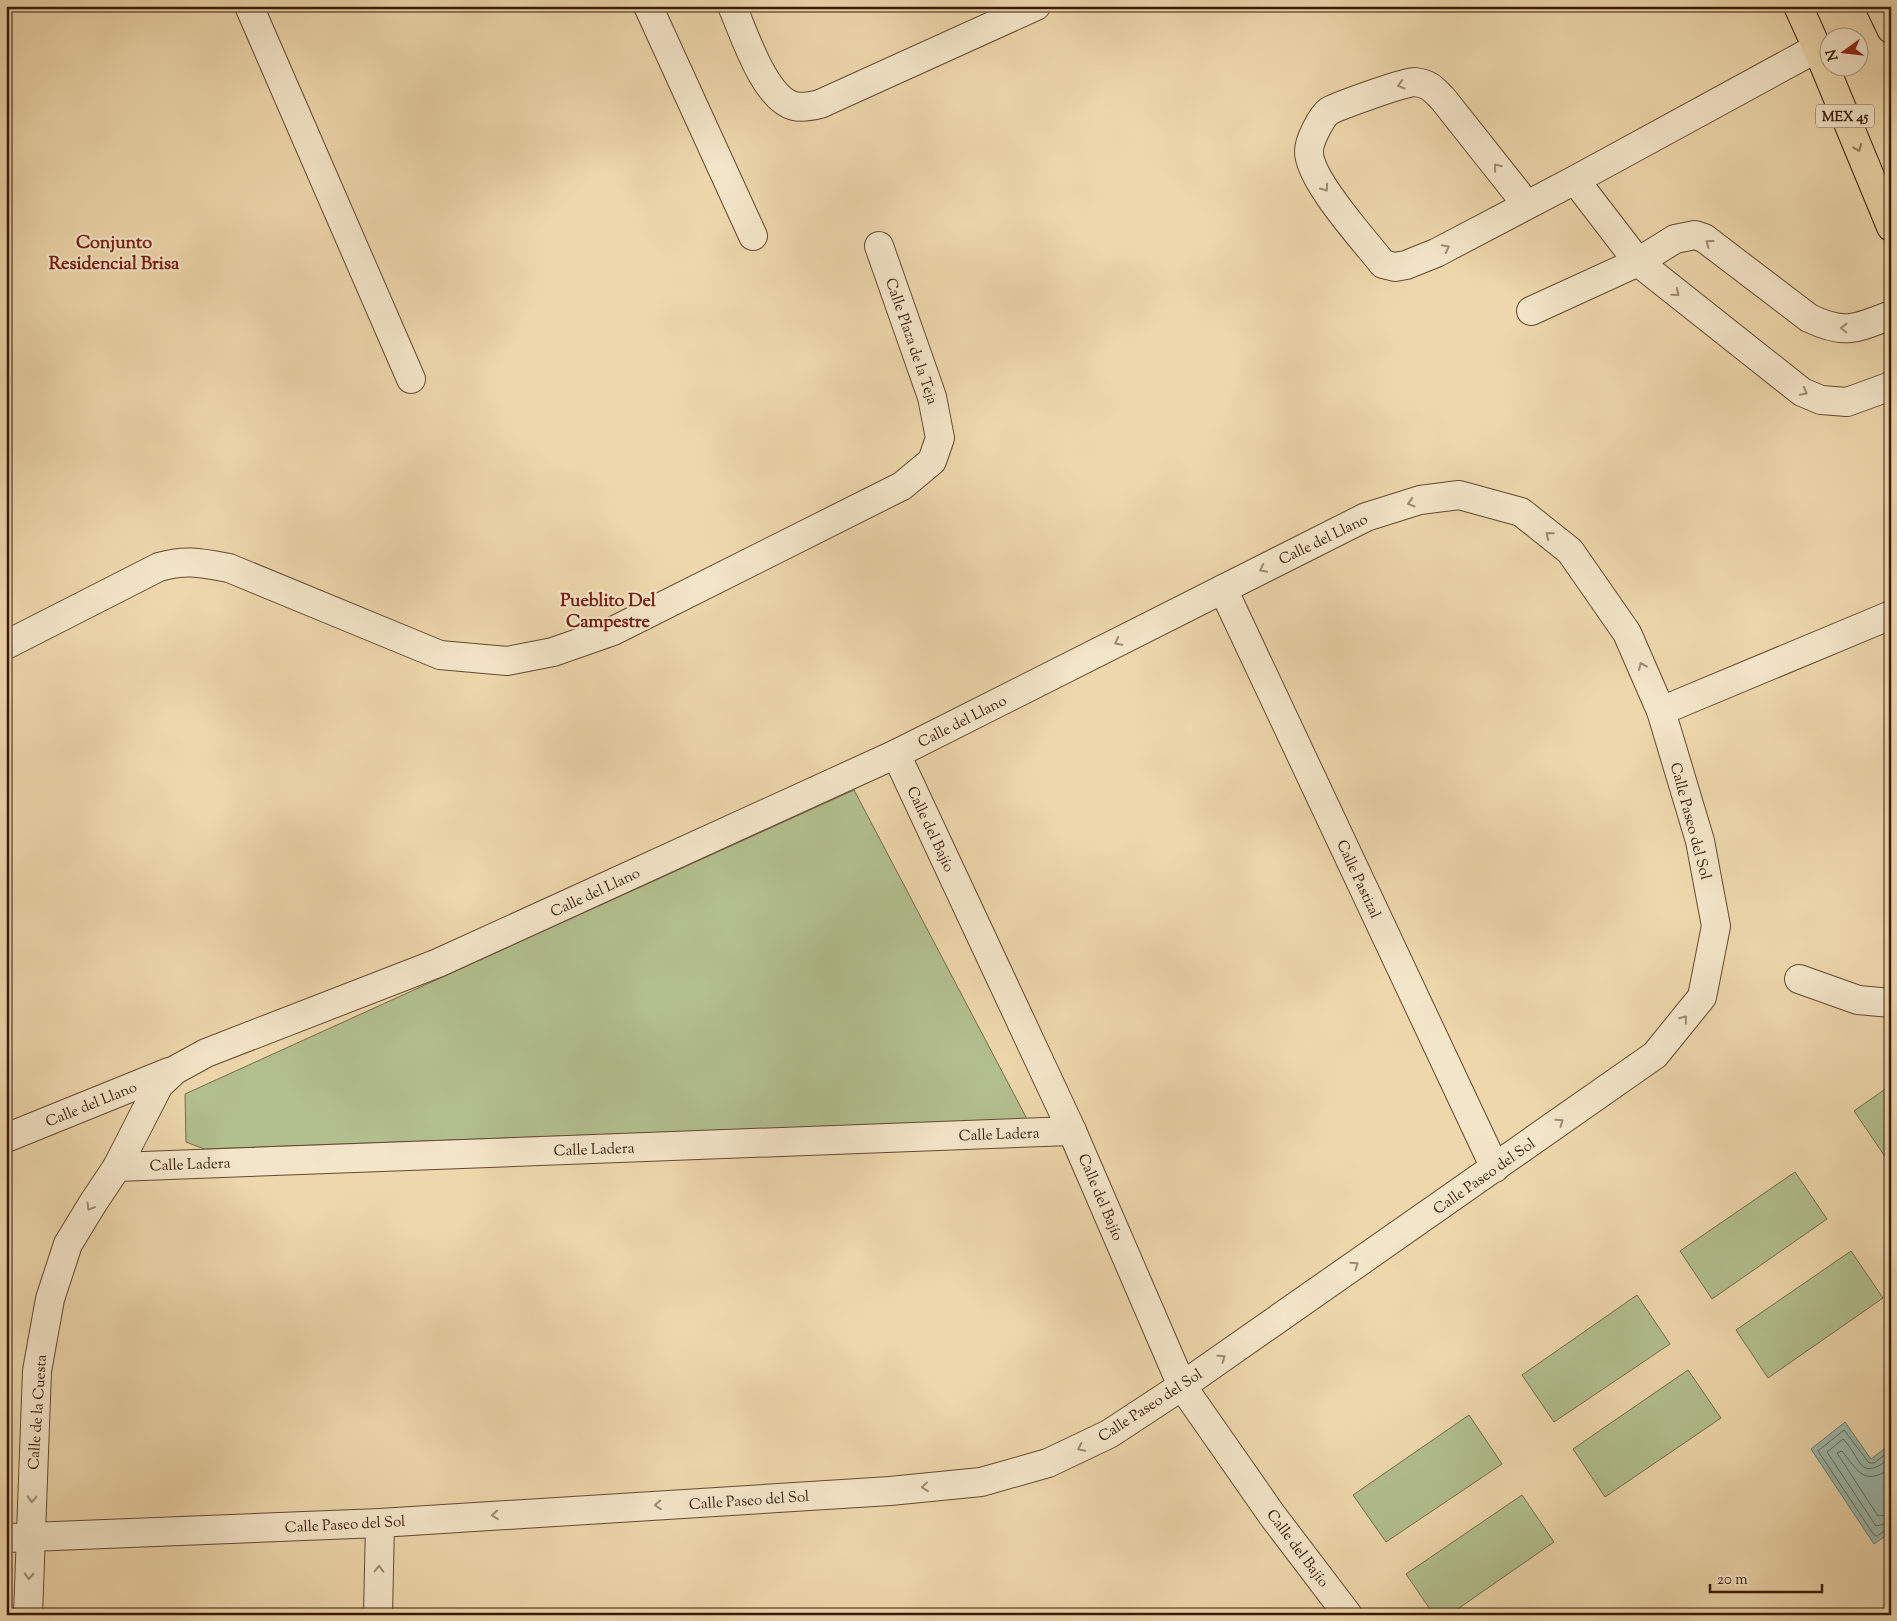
<svg xmlns="http://www.w3.org/2000/svg" width="1897" height="1621" font-family="'Sorts Mill Goudy',serif">
<style>
.green{fill:#b2bf8e;stroke:#766c4c}
.water{fill:#99b9ad;stroke:#73796c}
.lines{fill:none;stroke-linecap:round;stroke-linejoin:round}
.shore{stroke:#696a5c;stroke-width:1}
.minor-casing{stroke:#664932;stroke-width:30}
.major-casing{stroke:#391a0a;stroke-width:30}
.minor{stroke:#f3e5c8;stroke-width:28}
.major{stroke:#edd7ab;stroke-width:28}
.oneway{stroke:#9f8a72}
.oneway2{stroke:#93785a}
.labels{text-anchor:middle;stroke-width:4.5;stroke-linejoin:round;paint-order:stroke}
.shield{fill:#f3e5c8;stroke:#715743;stroke-width:1}
.shield-label{font-size:14px;font-weight:bold;fill:#391a0a}
.street-label{font-size:15px;fill:#391a0a;stroke:#f3e5c8}
.quarter-label{font-size:18px;font-weight:bold;fill:#7a1f14;stroke:#f3e5c8}
</style>
<rect width="100%" height="100%" fill="#edd7ab"/>
<filter id="stains"><feTurbulence type="fractalNoise" baseFrequency=".004" numOctaves="4"/><feColorMatrix values="0 0 0 0 .2 0 0 0 0 .09 0 0 0 0 .02 0 0 0 .5 -.17"/></filter>
<radialGradient id="worn" r=".72"><stop offset=".6" stop-color="#630" stop-opacity="0"/><stop offset="1" stop-color="#630" stop-opacity=".3"/></radialGradient>
<g class="green">
<path d="M 854,790 L 1027,1119 L 204,1149 L 186,1142 L 185,1094 Z"/>
<path d="M 1891,1085 L 1891,1155 L 1886,1158 L 1854,1111 Z"/>
<path d="M 1795,1172 L 1827,1219 L 1712,1299 L 1680,1251 Z"/>
<path d="M 1851,1251 L 1883,1298 L 1768,1378 L 1736,1330 Z"/>
<path d="M 1637,1295 L 1670,1344 L 1554,1422 L 1522,1375 Z"/>
<path d="M 1688,1370 L 1721,1418 L 1605,1497 L 1573,1449 Z"/>
<path d="M 1469,1415 L 1502,1464 L 1386,1542 L 1353,1495 Z"/>
<path d="M 1522,1495 L 1554,1542 L 1449,1615 L 1434,1615 L 1406,1574 Z"/>
</g>
<path class="water" d="M 1845,1422 L 1871,1459 L 1891,1444 L 1891,1532 L 1874,1544 L 1811,1449 Z"/>
<g class="lines">
<g class="shore">
<path d="M 1891,1450 L 1874,1463 L 1869,1463 L 1844,1430 L 1818,1451 L 1874,1535 L 1877,1536 L 1887,1529 L 1891,1528"/>
<path d="M 1891,1458 C 1857,1483 1863,1459 1843,1439 L 1827,1452 L 1876,1526 L 1891,1522"/>
<path d="M 1891,1468 C 1864,1487 1858,1471 1842,1451 L 1837,1453 L 1878,1516 L 1891,1515"/>
</g>
<g class="minor-casing">
<g id="minor">
<path d="M 249,6 L 411,379"/>
<path d="M 648,6 L 753,236"/>
<path d="M 732,6 C 744,33 764,98 794,106 C 802,108 812,106 820,104 L 1036,6"/>
<path d="M 1575,180 L 1638,262 L 1802,392 L 1821,400 L 1847,402 L 1891,386"/>
<path d="M 1527,205 L 1443,99 C 1433,89 1430,84 1415,82 C 1407,81 1338,106 1329,111 C 1321,117 1309,141 1309,151 C 1308,179 1365,241 1383,264 L 1395,267 L 1406,265 L 1436,253 L 1575,180 L 1817,48"/>
<path d="M 1531,311 L 1638,262 L 1675,239 L 1695,235 L 1704,238 L 1809,318 C 1845,335 1855,329 1891,315"/>
<path d="M 1223,589 L 1495,1168"/>
<path d="M 6,645 L 159,567 C 186,559 202,563 229,568 L 440,655 L 507,661 L 553,652 L 613,631 L 902,486 L 932,461 L 940,438 L 932,397 L 879,246"/>
<path d="M 1661,711 L 1891,615"/>
<path d="M 896,754 L 1072,1131 L 1182,1386 L 1272,1515 L 1348,1615"/>
<path d="M 1799,979 L 1858,1000 L 1891,1003"/>
<path d="M 6,1138 L 169,1072"/>
<path d="M 117,1167 L 1072,1131"/>
<path d="M 6,1538 L 30,1537 L 380,1523 L 890,1491 L 981,1482 L 1048,1463 L 1109,1434 L 1182,1386 L 1655,1055 L 1702,997 L 1716,926 L 1700,841 L 1661,711 L 1627,633 L 1570,551 L 1521,512 L 1459,495 L 1420,500 L 1366,517 L 896,754 L 438,963 L 206,1053 L 175,1070 L 159,1085 L 117,1167 L 93,1203 L 68,1244 L 50,1299 L 37,1371 L 28,1615"/>
<path d="M 378,1615 L 380,1523"/>
</g>
</g>
<g class="major-casing">
<g id="major">
<path d="M 1798,6 L 1817,48 L 1891,227"/>
<path d="M 1880,6 L 1891,29"/>
</g>
</g>
<use href="#minor" class="minor"/>
<use href="#major" class="major"/>
</g>
<defs><path id="oneway-chevron" d="M-2-3.5L2.5 0L-2 3.5" fill="none" stroke-width="1.6" stroke-linecap="round" stroke-linejoin="round" transform="scale(1.25)"/></defs>
<g class="oneway">
<use href="#oneway-chevron" transform="translate(1401 85) rotate(164)"/>
<use href="#oneway-chevron" transform="translate(1497 167) rotate(-128)"/>
<use href="#oneway-chevron" transform="translate(1325 188) rotate(54)"/>
<use href="#oneway-chevron" transform="translate(1709 243) rotate(-144)"/>
<use href="#oneway-chevron" transform="translate(1446 248) rotate(-27)"/>
<use href="#oneway-chevron" transform="translate(1676 293) rotate(39)"/>
<use href="#oneway-chevron" transform="translate(1844 328) rotate(-179)"/>
<use href="#oneway-chevron" transform="translate(1804 392) rotate(28)"/>
<use href="#oneway-chevron" transform="translate(1411 503) rotate(163)"/>
<use href="#oneway-chevron" transform="translate(1549 535) rotate(-141)"/>
<use href="#oneway-chevron" transform="translate(1263 569) rotate(153)"/>
<use href="#oneway-chevron" transform="translate(1118 642) rotate(153)"/>
<use href="#oneway-chevron" transform="translate(1642 666) rotate(-113)"/>
<use href="#oneway-chevron" transform="translate(1684 1019) rotate(-51)"/>
<use href="#oneway-chevron" transform="translate(1560 1122) rotate(-35)"/>
<use href="#oneway-chevron" transform="translate(90 1207) rotate(121)"/>
<use href="#oneway-chevron" transform="translate(1355 1265) rotate(-35)"/>
<use href="#oneway-chevron" transform="translate(1222 1358) rotate(-35)"/>
<use href="#oneway-chevron" transform="translate(1081 1448) rotate(154)"/>
<use href="#oneway-chevron" transform="translate(925 1487) rotate(174)"/>
<use href="#oneway-chevron" transform="translate(32 1499) rotate(92)"/>
<use href="#oneway-chevron" transform="translate(658 1505) rotate(176)"/>
<use href="#oneway-chevron" transform="translate(495 1515) rotate(176)"/>
<use href="#oneway-chevron" transform="translate(379 1569) rotate(-89)"/>
<use href="#oneway-chevron" transform="translate(29 1576) rotate(92)"/>
</g>
<use class="oneway2" href="#oneway-chevron" transform="translate(1858 148) rotate(68)"/>
<g class="labels">
<rect class="shield" x="1816" y="104.5" width="58" height="23" rx="4"/>
<g class="shield-label">
<text x="1845" y="121">MEX 45</text>
</g>
<g class="street-label">
<text transform="translate(912 341) rotate(71)" y="5">Calle Plaza de la Teja</text>
<text transform="translate(1323 539) rotate(-26)" y="5">Calle del Llano</text>
<text transform="translate(962 721) rotate(-27)" y="5">Calle del Llano</text>
<text transform="translate(1691 821) rotate(75)" y="5">Calle Paseo del Sol</text>
<text transform="translate(931 829) rotate(65)" y="5">Calle del Bajío</text>
<text transform="translate(1359 879) rotate(65)" y="5">Calle Pastizal</text>
<text transform="translate(595 892) rotate(-25)" y="5">Calle del Llano</text>
<text transform="translate(91 1104) rotate(-22)" y="5">Calle del Llano</text>
<text transform="translate(999 1134) rotate(-2)" y="5">Calle Ladera</text>
<text transform="translate(594 1149) rotate(-2)" y="5">Calle Ladera</text>
<text transform="translate(190 1164) rotate(-2)" y="5">Calle Ladera</text>
<text transform="translate(1484 1176) rotate(-35)" y="5">Calle Paseo del Sol</text>
<text transform="translate(1101 1197) rotate(67)" y="5">Calle del Bajío</text>
<text transform="translate(1150 1405) rotate(-33)" y="5">Calle Paseo del Sol</text>
<text transform="translate(37 1412) rotate(-86)" y="5">Calle de la Cuesta</text>
<text transform="translate(749 1500) rotate(-4)" y="5">Calle Paseo del Sol</text>
<text transform="translate(345 1524) rotate(-3)" y="5">Calle Paseo del Sol</text>
<text transform="translate(1298 1548) rotate(53)" y="5">Calle del Bajío</text>
</g>
<g class="quarter-label">
<text x="114" y="248">Conjunto<tspan x="114" dy="21">Residencial Brisa</tspan></text>
<text x="608" y="606">Pueblito Del<tspan x="608" dy="21">Campestre</tspan></text>
</g>
</g>
<rect width="1897" height="1621" fill="none" stroke="#edd7ab" stroke-width="25"/>
<rect x="8" y="8" width="1882" height="1606" fill="none" stroke="#391a0a" stroke-width="2.5"/>
<rect x="12" y="12" width="1872" height="1596" fill="none" stroke="#391a0a"/>
<g transform="translate(1844 52) rotate(255)"><circle r="24" fill="#f3e5c8" stroke="#a9947c"/>
<path d="M0-4L9 19L0 12L-9 19Z" fill="#8f2418"/>
<text y="-8" font-size="14" font-weight="bold" text-anchor="middle" fill="#391a0a">N</text>
</g>
<path d="M1710 1584v8h112v-8" fill="none" stroke="#391a0a" stroke-width="2.5"/>
<text x="1717" y="1584" font-size="15" fill="#391a0a" stroke="#f3e5c8" stroke-width="4" paint-order="stroke">20 m</text>
<rect width="100%" height="100%" filter="url(#stains)"/>
<rect width="100%" height="100%" fill="url(#worn)"/>
</svg>
